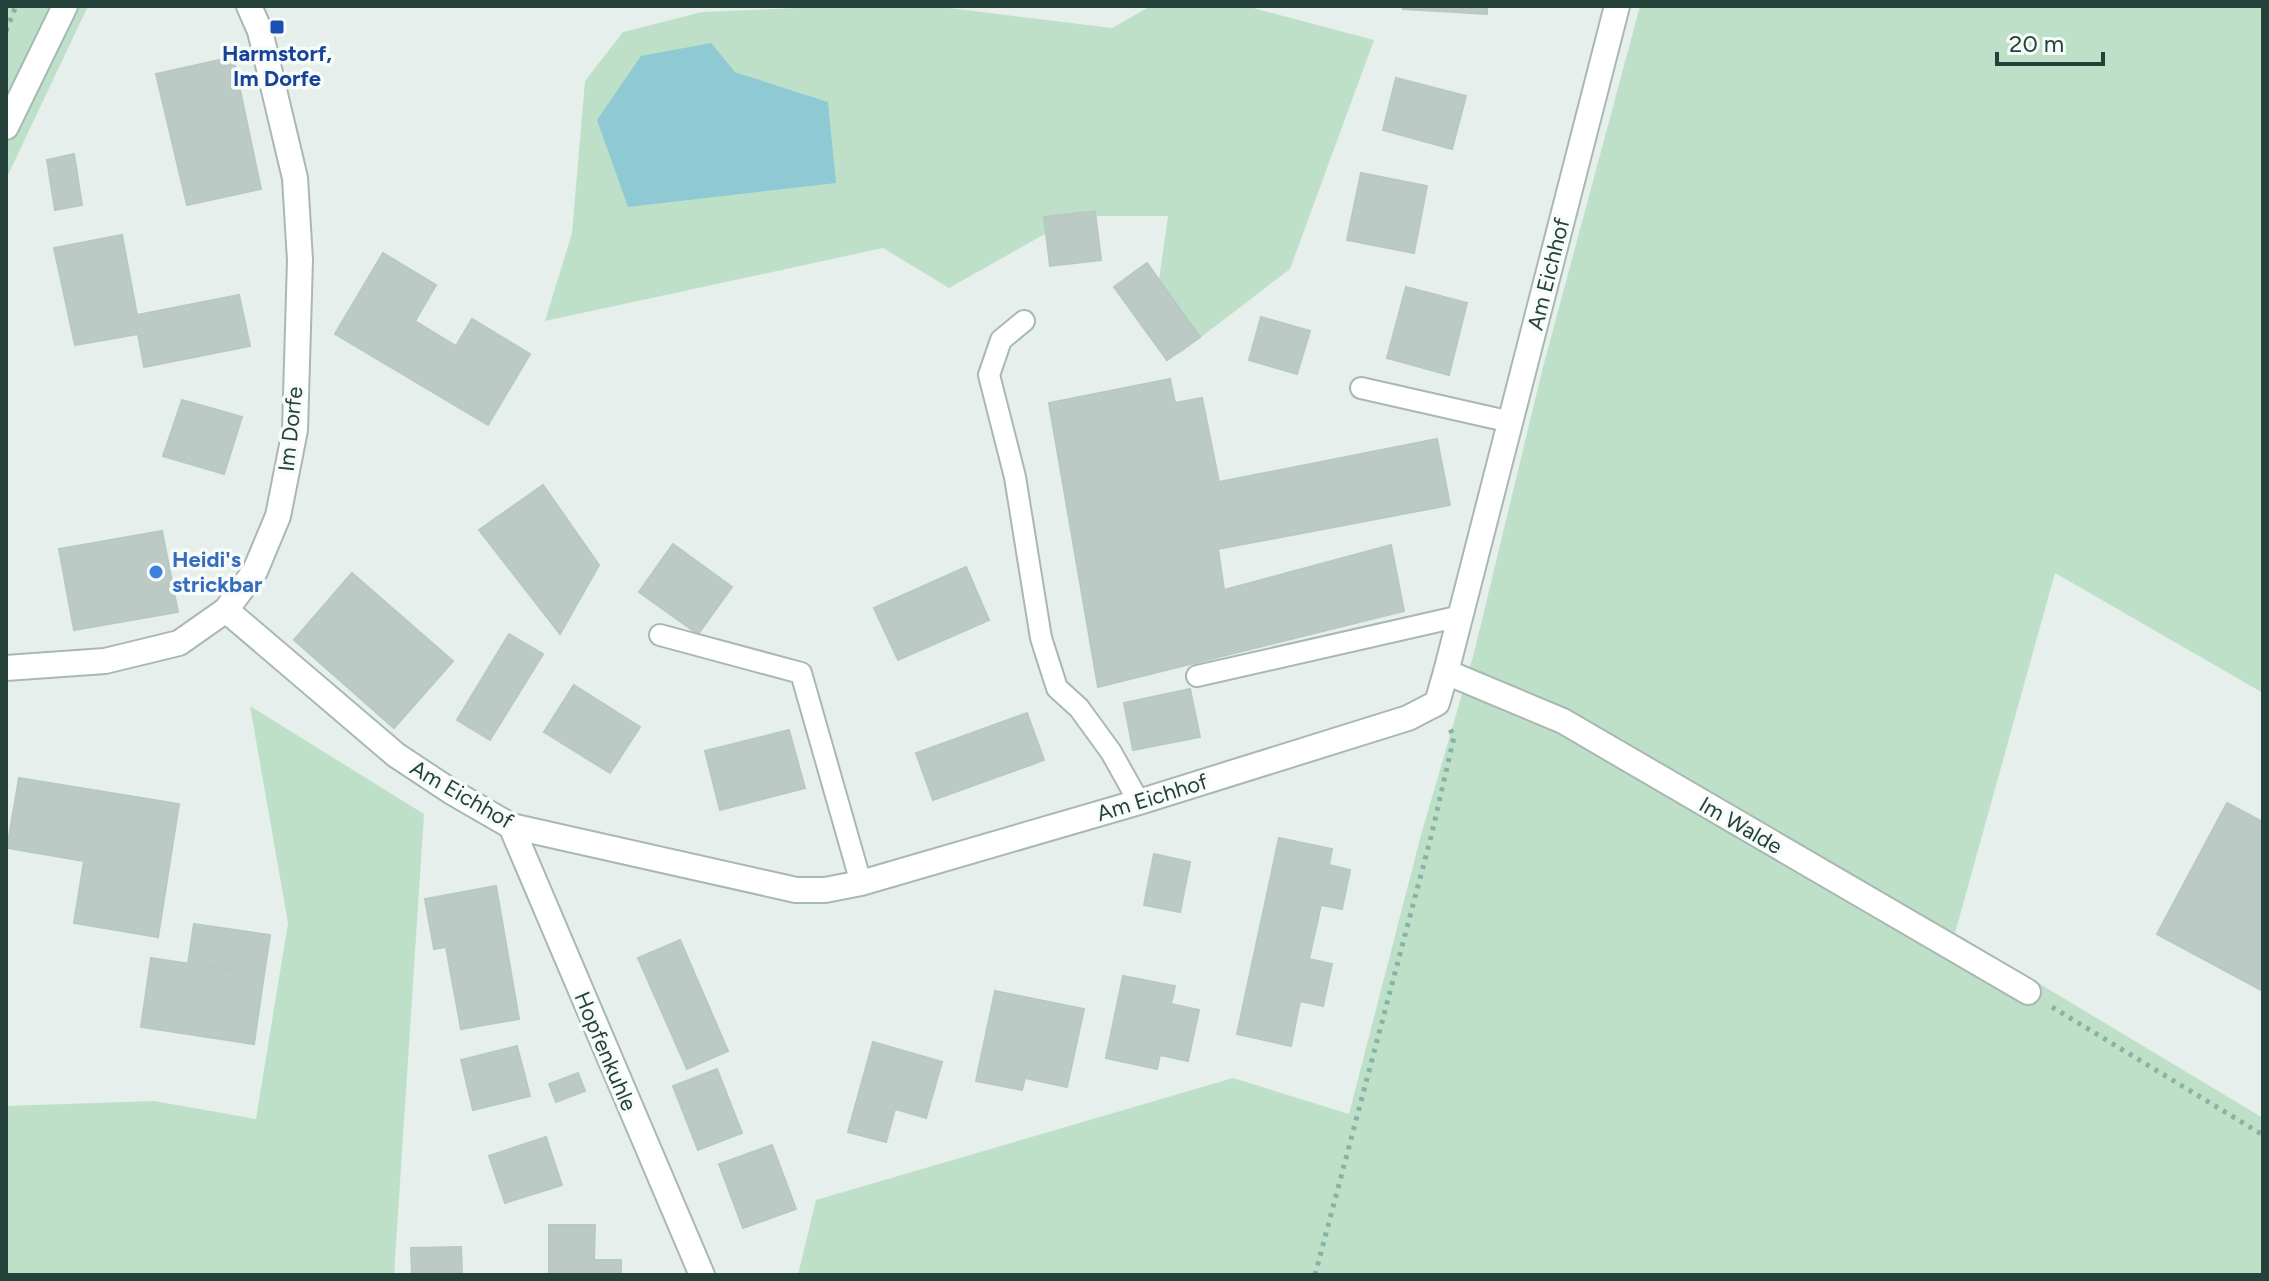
<svg xmlns="http://www.w3.org/2000/svg" width="2269" height="1281" font-family="Figtree,sans-serif">
<style>
.green{fill:#bfe0c8;fill-rule:evenodd}
.water{fill:#8ec9d4}
.building{fill:#bbcac4;stroke:#b8c9c2;stroke-width:2}
.lines{fill:none;stroke-linecap:round;stroke-linejoin:round}
.service-casing{stroke:#a8b8b2;stroke-width:24}
.minor-casing{stroke:#a8b8b2;stroke-width:28}
.secondary-casing{stroke:#a4bbb3;stroke-width:28}
.path{stroke:#86b3a5;stroke-width:5;stroke-dasharray:4 6;stroke-linecap:butt}
.service{stroke:#fff;stroke-width:20}
.minor{stroke:#fff;stroke-width:24}
.secondary{stroke:#fff;stroke-width:24}
.transit-dot{fill:#1a4fb4;stroke:#f7fbf9;stroke-width:3}
.shop-dot{fill:#3f7fe0;stroke:#f7fbf9;stroke-width:3}
.labels{text-anchor:middle;stroke-width:7;stroke-linejoin:round;paint-order:stroke}
.transit-label{font-size:22px;font-weight:bold;fill:#164399;stroke:#f7fbf9}
.street-label{font-size:22px;fill:#24423a;stroke:#f7fbf9}
.shop-label{font-size:22px;font-weight:bold;fill:#366cbe;stroke:#f7fbf9;text-anchor:start}
</style>
<rect width="100%" height="100%" fill="#e6efeb"/>
<g class="green">
<path d="M 6,6 L 88,6 L 6,179 Z"/>
<path d="M 844,6 L 934,6 L 1112,28 L 1151,6 L 1246,6 L 1374,40 L 1290,269 L 1179,354 L 1158,287 L 1168,216 L 1077,216 L 949,288 L 883,248 L 545,321 L 572,233 L 585,81 L 623,32 L 702,12 ZM 641,56 L 735,72 L 828,102 Z"/>
<path d="M 1640,6 L 2263,6 L 2263,693 L 2055,573 L 1955,933 L 2263,1118 L 2263,1275 L 798,1275 L 816,1200 L 1233,1078 L 1349,1114 L 1421,835 L 1474,653 L 1542,371 Z"/>
<path d="M 250,706 L 424,814 L 394,1275 L 6,1275 L 6,1106 L 154,1101 L 256,1119 L 288,923 Z"/>
</g>
<path class="water" d="M 711,43 L 735,72 L 828,102 L 836,183 L 628,207 L 597,120 L 641,56 Z"/>
<g class="building">
<path d="M 1403,6 L 1487,6 L 1487,14 L 1403,9 Z"/>
<path d="M 233,57 L 261,189 L 187,205 L 156,74 Z"/>
<path d="M 1396,78 L 1466,96 L 1452,149 L 1383,130 Z"/>
<path d="M 74,154 L 82,205 L 55,210 L 47,160 Z"/>
<path d="M 1361,173 L 1427,186 L 1414,253 L 1347,240 Z"/>
<path d="M 1095,211 L 1101,260 L 1050,266 L 1044,217 Z"/>
<path d="M 122,235 L 137,315 L 239,295 L 250,346 L 144,367 L 138,334 L 75,345 L 54,248 Z"/>
<path d="M 383,253 L 436,285 L 415,321 L 456,346 L 472,319 L 530,354 L 488,425 L 335,334 Z"/>
<path d="M 1147,263 L 1200,337 L 1167,360 L 1114,287 Z"/>
<path d="M 1406,287 L 1467,303 L 1449,375 L 1387,358 Z"/>
<path d="M 1261,317 L 1310,331 L 1297,374 L 1249,360 Z"/>
<path d="M 1170,379 L 1175,403 L 1202,398 L 1219,482 L 1437,439 L 1450,505 L 1218,549 L 1224,590 L 1391,545 L 1404,611 L 1098,687 L 1049,403 Z"/>
<path d="M 182,400 L 242,417 L 224,474 L 163,456 Z"/>
<path d="M 543,485 L 599,565 L 560,634 L 479,530 Z"/>
<path d="M 162,531 L 178,612 L 74,630 L 59,549 Z"/>
<path d="M 673,544 L 732,587 L 698,634 L 639,592 Z"/>
<path d="M 966,567 L 989,620 L 898,660 L 874,608 Z"/>
<path d="M 352,573 L 453,661 L 394,728 L 294,640 Z"/>
<path d="M 509,634 L 543,654 L 490,740 L 457,720 Z"/>
<path d="M 574,685 L 640,727 L 610,773 L 544,732 Z"/>
<path d="M 1190,689 L 1200,737 L 1133,750 L 1124,703 Z"/>
<path d="M 1027,713 L 1044,760 L 933,800 L 916,753 Z"/>
<path d="M 789,730 L 805,788 L 720,810 L 705,751 Z"/>
<path d="M 19,778 L 179,804 L 158,937 L 74,923 L 84,861 L 7,848 Z"/>
<path d="M 2227,803 L 2263,822 L 2263,991 L 2157,934 Z"/>
<path d="M 1279,838 L 1332,849 L 1329,865 L 1350,870 L 1342,909 L 1321,905 L 1309,959 L 1332,964 L 1323,1006 L 1300,1001 L 1291,1046 L 1237,1034 Z"/>
<path d="M 1154,854 L 1190,862 L 1180,912 L 1144,905 Z"/>
<path d="M 496,886 L 519,1019 L 461,1029 L 446,947 L 434,949 L 425,899 Z"/>
<path d="M 194,924 L 270,935 L 264,975 L 188,964 Z"/>
<path d="M 680,940 L 728,1051 L 687,1069 L 638,958 Z"/>
<path d="M 151,958 L 264,975 L 254,1044 L 141,1027 Z"/>
<path d="M 1123,976 L 1175,986 L 1171,1004 L 1199,1010 L 1188,1061 L 1160,1055 L 1157,1069 L 1106,1058 Z"/>
<path d="M 995,991 L 1084,1009 L 1067,1087 L 1025,1078 L 1022,1090 L 976,1081 Z"/>
<path d="M 873,1042 L 942,1062 L 926,1118 L 895,1109 L 886,1142 L 848,1132 Z"/>
<path d="M 517,1046 L 530,1096 L 473,1110 L 461,1060 Z"/>
<path d="M 717,1069 L 742,1133 L 698,1150 L 673,1086 Z"/>
<path d="M 578,1073 L 585,1091 L 556,1102 L 549,1084 Z"/>
<path d="M 546,1137 L 562,1185 L 505,1203 L 489,1156 Z"/>
<path d="M 772,1145 L 796,1209 L 743,1228 L 719,1164 Z"/>
<path d="M 549,1225 L 595,1225 L 594,1260 L 621,1260 L 621,1275 L 549,1275 Z"/>
<path d="M 461,1247 L 462,1275 L 412,1275 L 411,1248 Z"/>
</g>
<g class="lines">
<g class="service-casing">
<g id="service">
<path d="M 1024,321 L 1001,340 L 989,375 L 1015,477 L 1041,638 L 1057,688 L 1079,708 L 1111,752 L 1139,802"/>
<path d="M 1361,388 L 1511,422"/>
<path d="M 660,635 L 801,673 L 861,883"/>
<path d="M 1197,676 L 1461,616"/>
</g>
</g>
<g class="minor-casing">
<g id="minor">
<path d="M 226,610 L 396,755 L 452,792 L 511,826 L 796,890 L 825,890 L 861,883 L 1139,802 L 1408,718 L 1437,703 L 1446,672 L 1617,6"/>
<path d="M 6,668 L 105,661 L 179,643 L 226,610 L 255,571 L 278,516 L 295,430 L 300,260 L 295,178 L 260,31 L 249,6"/>
<path d="M 1446,672 L 1563,721 L 2028,992"/>
<path d="M 511,826 L 702,1275"/>
</g>
</g>
<g class="secondary-casing">
<path id="secondary" d="M 6,127 L 65,6"/>
</g>
<g class="path">
<path d="M 6,31 L 16,6"/>
<path d="M 2052,1007 L 2263,1135"/>
<path d="M 1315,1275 L 1432,833 L 1454,737 L 1450,729"/>
</g>
<use href="#service" class="service"/>
<use href="#minor" class="minor"/>
<use href="#secondary" class="secondary"/>
</g>
<rect class="transit-dot" x="269" y="19" width="16" height="16" rx="4"/>
<circle class="shop-dot" cx="156" cy="572" r="8"/>
<g class="labels">
<g class="transit-label">
<text x="277" y="61">Harmstorf,<tspan x="277" dy="25">Im Dorfe</tspan></text>
</g>
<g class="street-label">
<text transform="translate(1548 274) rotate(-76)" y="8">Am Eichhof</text>
<text transform="translate(290 429) rotate(-84)" y="8">Im Dorfe</text>
<text transform="translate(462 794) rotate(30)" y="8">Am Eichhof</text>
<text transform="translate(1152 797) rotate(-17)" y="8">Am Eichhof</text>
<text transform="translate(1741 825) rotate(30)" y="8">Im Walde</text>
<text transform="translate(606 1051) rotate(67)" y="8">Hopfenkuhle</text>
</g>
<g class="shop-label">
<text x="172" y="567">Heidi's<tspan x="172" dy="25">strickbar</tspan></text>
</g>
</g>
<rect width="2269" height="1281" fill="none" stroke="#24423a" stroke-width="16"/>
<path d="M1997 52v12h106v-12" fill="none" stroke="#24423a" stroke-width="4"/>
<text x="2009" y="52" font-size="24" fill="#24423a" stroke="#f7fbf9" stroke-width="6" paint-order="stroke">20 m</text>
</svg>
